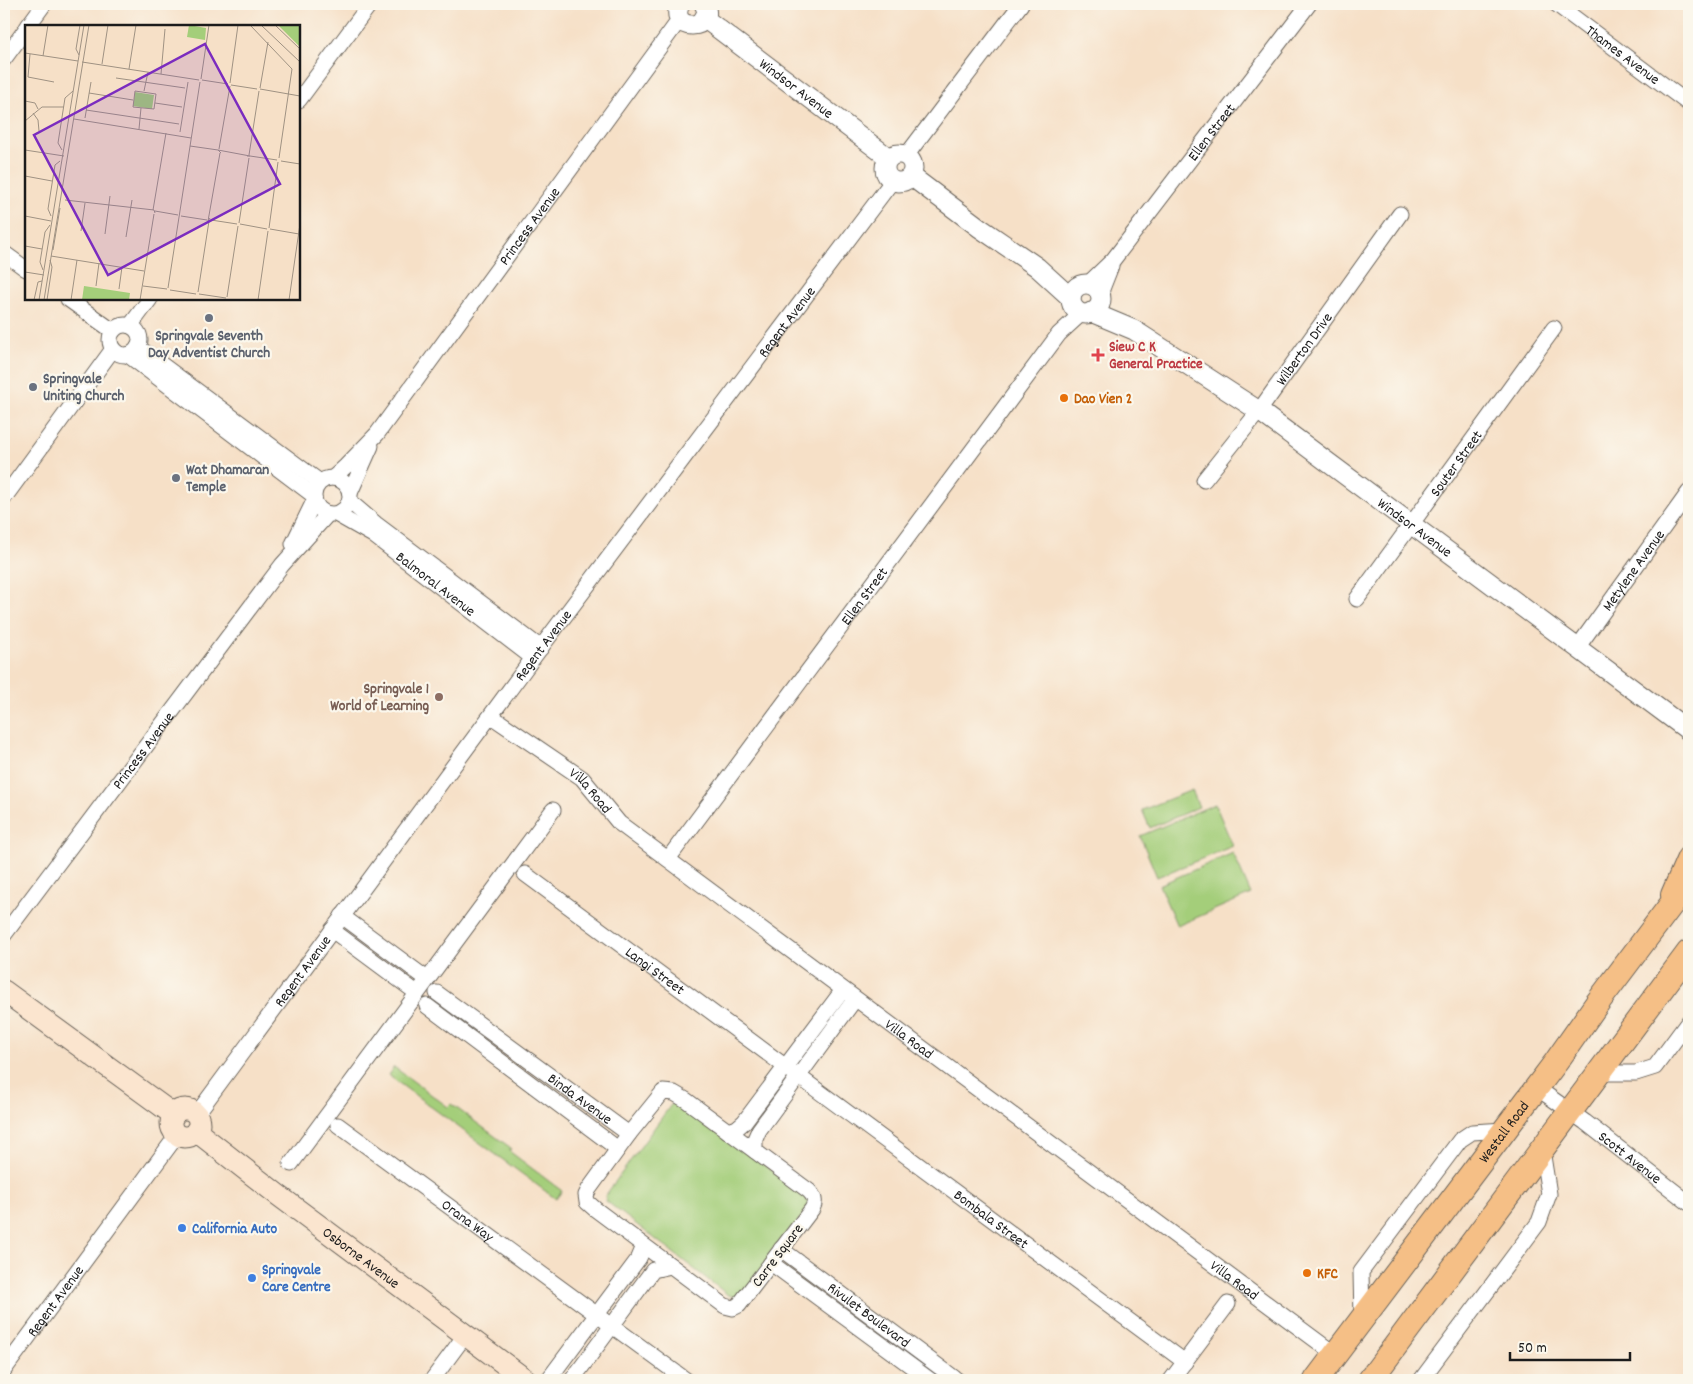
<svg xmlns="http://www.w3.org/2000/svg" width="1693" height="1384" font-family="Dekko,sans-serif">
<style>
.green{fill:#a4ce7a;stroke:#60754b}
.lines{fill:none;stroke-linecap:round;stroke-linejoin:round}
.minor-casing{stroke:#686158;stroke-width:17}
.tertiary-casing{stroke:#686158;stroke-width:21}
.secondary-casing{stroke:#686158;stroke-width:23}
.primary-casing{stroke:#686158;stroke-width:26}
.minor{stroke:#fff;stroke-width:15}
.tertiary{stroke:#fff;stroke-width:19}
.secondary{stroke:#fbe5cf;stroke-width:21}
.primary{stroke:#f5bf86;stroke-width:24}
.worship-dot{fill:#6b7280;stroke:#fbf7ec;stroke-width:2}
.health-dot{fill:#e0444e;stroke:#fbf7ec;stroke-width:2}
.food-dot{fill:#e8710a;stroke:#fbf7ec;stroke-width:2}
.education-dot{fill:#8d6e63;stroke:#fbf7ec;stroke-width:2}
.shop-dot{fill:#3f7fe0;stroke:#fbf7ec;stroke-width:2}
.labels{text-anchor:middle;stroke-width:4.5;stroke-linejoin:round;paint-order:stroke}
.street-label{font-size:15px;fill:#1c1c1c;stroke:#fbf7ec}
.worship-label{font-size:15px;font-weight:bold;fill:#5b616d;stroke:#fbf7ec;text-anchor:start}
.health-label{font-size:15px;font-weight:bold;fill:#be3a42;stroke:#fbf7ec;text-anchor:start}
.food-label{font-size:15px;font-weight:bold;fill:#c56008;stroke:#fbf7ec;text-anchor:start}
.education-label{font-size:15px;font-weight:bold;fill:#785e54;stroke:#fbf7ec;text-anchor:end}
.shop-label{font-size:15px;font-weight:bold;fill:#366cbe;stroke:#fbf7ec;text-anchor:start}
.inset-road{fill:none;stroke:#9f9283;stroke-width:1}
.view{fill:#7b2cbf;fill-opacity:0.15;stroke:#7b2cbf;stroke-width:2.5}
.inset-edge{fill:none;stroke:#1c1c1c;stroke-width:2.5}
</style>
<rect width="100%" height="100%" fill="#fbf7ec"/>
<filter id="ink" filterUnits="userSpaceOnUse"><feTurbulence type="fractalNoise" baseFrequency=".02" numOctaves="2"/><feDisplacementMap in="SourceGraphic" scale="10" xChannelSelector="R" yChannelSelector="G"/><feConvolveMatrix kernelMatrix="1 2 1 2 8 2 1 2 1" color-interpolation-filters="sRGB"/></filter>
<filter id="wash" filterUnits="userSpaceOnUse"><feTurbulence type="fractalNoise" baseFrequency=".0096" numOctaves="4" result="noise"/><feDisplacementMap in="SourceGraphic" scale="20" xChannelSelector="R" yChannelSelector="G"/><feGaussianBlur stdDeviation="1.12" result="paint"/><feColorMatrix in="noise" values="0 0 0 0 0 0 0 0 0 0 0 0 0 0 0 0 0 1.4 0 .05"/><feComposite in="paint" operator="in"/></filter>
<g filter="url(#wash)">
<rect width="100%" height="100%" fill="#f6e0c7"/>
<g class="green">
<path d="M 1192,790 L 1199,807 L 1150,828 L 1142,810 Z"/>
<path d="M 1215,804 L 1233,846 L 1157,877 L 1140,836 Z"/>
<path d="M 1233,853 L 1251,894 L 1177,926 L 1159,885 Z"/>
<path d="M 394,1067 L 448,1107 L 451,1104 L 511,1148 L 509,1151 L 562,1191 L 556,1199 L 388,1075 Z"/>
<path d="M 673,1102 L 682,1103 L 808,1198 L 809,1207 L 740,1298 L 728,1295 L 606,1201 L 605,1196 Z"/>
</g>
</g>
<g filter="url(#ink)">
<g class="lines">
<g class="minor-casing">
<g id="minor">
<path id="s1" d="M 1556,4 L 1689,104"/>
<path d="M 28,26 L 44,4"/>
<path d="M 4,59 L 26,29"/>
<path d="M 299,100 L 370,4"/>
<path d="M 906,156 L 1021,4"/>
<path d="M 4,253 L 26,269"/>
<path id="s2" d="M 1088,284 L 1113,260 L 1309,4"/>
<path d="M 1100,294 L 1111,266"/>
<path d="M 68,299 L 113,331"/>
<circle cx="125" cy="340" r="15"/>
<path d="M 130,326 L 150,299"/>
<path d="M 138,347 L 320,482"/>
<path d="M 128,355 L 313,495"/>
<circle cx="332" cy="496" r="18"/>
<path id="s3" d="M 333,478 L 346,466 L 377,434 L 680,19"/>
<path id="s4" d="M 1204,480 L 1259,411 L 1400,214"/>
<path d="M 350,493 L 371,446"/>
<path d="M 4,498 L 113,349"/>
<path d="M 349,501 L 376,524 L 541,648"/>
<path id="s5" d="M 336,514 L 373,535 L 533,658"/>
<path d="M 293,544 L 314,501"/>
<path id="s6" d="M 1357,599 L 1554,328"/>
<path id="s7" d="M 1577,648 L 1689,492"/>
<path id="s8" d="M 491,716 L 582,778 L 619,823 L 1336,1355"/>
<path id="s9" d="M 668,859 L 1059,334 L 1082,313"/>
<path id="s10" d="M 525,874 L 1185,1362"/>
<path d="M 342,916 L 427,979"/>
<path d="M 332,930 L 417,993"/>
<path id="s11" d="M 4,935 L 282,565 L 328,514"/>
<path id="s12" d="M 437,993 L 629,1134"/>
<path d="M 427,1006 L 618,1149"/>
<path d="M 1597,1073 L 1636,1073 L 1655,1067 L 1689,1021"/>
<path id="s13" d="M 1537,1088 L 1585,1122 L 1689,1203"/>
<path d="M 663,1092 L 674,1093 L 686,1100 L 809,1191 C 815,1197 816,1202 812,1209 L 739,1305 L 733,1308 L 725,1306 L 595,1209 L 587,1202 L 586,1195 L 589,1189 L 629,1134 Z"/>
<path id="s14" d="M 196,1115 L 533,658 L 893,180"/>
<path id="s15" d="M 338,1125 L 686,1380"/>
<path d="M 728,1131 L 737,1128 L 744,1122 L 843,990"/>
<path d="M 755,1151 L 755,1139 L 759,1130 L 855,999"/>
<path d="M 291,1164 L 553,810"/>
<path id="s16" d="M 781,1249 L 957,1380"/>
<path d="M 771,1263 L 930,1380"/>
<path d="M 1362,1318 L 1361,1272 L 1460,1140 L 1472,1132 L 1505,1130"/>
<path id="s17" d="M 4,1370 L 178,1134"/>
<path d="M 432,1380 L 466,1334"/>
<path d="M 548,1380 L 639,1258 L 644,1246"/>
<path d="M 572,1380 L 653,1270 L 671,1266"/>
<path d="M 1171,1380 L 1228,1304"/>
<path d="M 1421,1380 L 1539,1222 L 1549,1194 L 1542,1150"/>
</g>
</g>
<g class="tertiary-casing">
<g id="tertiary">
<path d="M 680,4 C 667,33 718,31 704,4"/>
<path id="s18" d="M 704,18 L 889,158"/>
<circle cx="899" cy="168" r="14"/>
<path d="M 911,176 L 980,228 L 1037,267 L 1071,298"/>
<circle cx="1086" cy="299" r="15"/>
<path id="s19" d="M 1091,312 L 1134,330 L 1259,411 L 1689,731"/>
</g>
</g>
<g class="secondary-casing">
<g id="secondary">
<path d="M 4,991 L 174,1115"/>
<circle cx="185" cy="1123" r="14"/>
<path id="s20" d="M 196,1131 L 278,1195 L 526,1380"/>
</g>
</g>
<g class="primary-casing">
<g id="primary">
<path d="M 1673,895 L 1689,858"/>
<path id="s21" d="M 1316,1380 L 1556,1062 L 1598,1002 L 1689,881"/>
<path d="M 1370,1380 L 1689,952"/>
</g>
</g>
<use href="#minor" class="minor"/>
<use href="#tertiary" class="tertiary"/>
<use href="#secondary" class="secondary"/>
<use href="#primary" class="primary"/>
</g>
</g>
<g class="worship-dot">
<circle cx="209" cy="318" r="5"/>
<circle cx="33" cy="387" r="5"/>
<circle cx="176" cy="478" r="5"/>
</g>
<path class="health-dot" d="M1095.5 347.5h5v5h5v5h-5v5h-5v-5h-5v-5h5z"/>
<g class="food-dot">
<circle cx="1064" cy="398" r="5"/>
<circle cx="1307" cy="1273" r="5"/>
</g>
<circle class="education-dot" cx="439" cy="697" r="5"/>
<g class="shop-dot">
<circle cx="182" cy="1228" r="5"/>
<circle cx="252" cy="1278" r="5"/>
</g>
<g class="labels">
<g class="street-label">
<text dy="5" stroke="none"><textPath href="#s1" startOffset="84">Thames Avenue</textPath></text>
<text dy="5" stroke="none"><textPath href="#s18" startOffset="116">Windsor Avenue</textPath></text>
<text dy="5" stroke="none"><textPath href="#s2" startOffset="196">Ellen Street</textPath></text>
<text dy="5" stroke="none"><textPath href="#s3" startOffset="320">Princess Avenue</textPath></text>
<text dy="5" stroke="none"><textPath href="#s14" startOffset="989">Regent Avenue</textPath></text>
<text dy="5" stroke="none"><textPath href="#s4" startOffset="165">Wilberton Drive</textPath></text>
<text dy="5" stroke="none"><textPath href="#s6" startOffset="168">Souter Street</textPath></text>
<text dy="5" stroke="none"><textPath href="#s19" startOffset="390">Windsor Avenue</textPath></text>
<text dy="5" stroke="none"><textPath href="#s7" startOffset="96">Metylene Avenue</textPath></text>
<text dy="5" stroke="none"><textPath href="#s5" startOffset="122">Balmoral Avenue</textPath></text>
<text dy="5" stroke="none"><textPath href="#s9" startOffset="328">Ellen Street</textPath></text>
<text dy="5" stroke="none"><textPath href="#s14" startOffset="584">Regent Avenue</textPath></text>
<text dy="5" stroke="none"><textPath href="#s11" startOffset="231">Princess Avenue</textPath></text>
<text dy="5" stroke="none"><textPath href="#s8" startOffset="125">Villa Road</textPath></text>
<text dy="5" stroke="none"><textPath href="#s14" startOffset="179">Regent Avenue</textPath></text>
<text dy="5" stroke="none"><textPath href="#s10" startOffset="162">Langi Street</textPath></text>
<text dy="5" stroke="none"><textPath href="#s8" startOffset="530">Villa Road</textPath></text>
<text dy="5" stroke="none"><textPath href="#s12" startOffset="178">Binda Avenue</textPath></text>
<text dy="5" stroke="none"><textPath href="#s21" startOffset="311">Westall Road</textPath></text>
<text dy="5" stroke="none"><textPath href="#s13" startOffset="116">Scott Avenue</textPath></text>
<text dy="5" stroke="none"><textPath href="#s10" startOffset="580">Bombala Street</textPath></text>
<text dy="5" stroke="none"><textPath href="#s15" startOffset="161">Orana Way</textPath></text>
<text transform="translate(777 1255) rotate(-53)" y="5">Carre Square</text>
<text dy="5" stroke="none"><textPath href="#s20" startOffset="208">Osborne Avenue</textPath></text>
<text dy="5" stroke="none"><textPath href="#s8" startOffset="935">Villa Road</textPath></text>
<text dy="5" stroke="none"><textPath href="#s17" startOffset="86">Regent Avenue</textPath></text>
<text dy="5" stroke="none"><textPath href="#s16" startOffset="110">Rivulet Boulevard</textPath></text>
</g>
<g class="worship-label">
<text x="209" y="340" text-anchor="middle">Springvale Seventh<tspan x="209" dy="17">Day Adventist Church</tspan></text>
<text x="43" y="383">Springvale<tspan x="43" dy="17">Uniting Church</tspan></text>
<text x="186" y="474">Wat Dhamaran<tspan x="186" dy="17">Temple</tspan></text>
</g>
<g class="health-label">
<text x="1109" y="351">Siew C K<tspan x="1109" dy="17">General Practice</tspan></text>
</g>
<g class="food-label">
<text x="1074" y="403">Dao Vien 2</text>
<text x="1317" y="1278">KFC</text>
</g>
<g class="education-label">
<text x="429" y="693">Springvale 1<tspan x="429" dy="17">World of Learning</tspan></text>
</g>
<g class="shop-label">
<text x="192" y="1233">California Auto</text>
<text x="262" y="1274">Springvale<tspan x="262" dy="17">Care Centre</tspan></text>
</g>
</g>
<g transform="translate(25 25)">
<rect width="275" height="275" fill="#f6e0c7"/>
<path d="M 164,0 L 181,3 L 180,15 L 162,12 ZM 253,0 L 275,0 L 274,21 ZM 110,67 L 129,70 L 127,84 L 108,81 ZM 59,261 L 105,268 L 104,275 L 57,275 Z" fill="#a4ce7a"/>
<path class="inset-road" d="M 225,0 L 267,44M 236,0 L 275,37M 250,0 L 275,24M 0,28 L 53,36M 5,29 L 3,52 L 29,57M 54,30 L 51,24 L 55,0M 18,31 L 23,0M 57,37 L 174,55M 77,39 L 83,0M 104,44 L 111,0M 136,49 L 140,4M 91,53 L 160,63M 176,54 L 184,0M 177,55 L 203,59M 205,58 L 213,0M 206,60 L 232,64M 235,63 L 243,17M 235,64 L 275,71M 110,66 L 131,69 L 129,84 L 108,82 ZM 119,66 L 123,47M 64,68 L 108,75M 0,76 L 10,78 L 13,84M 130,78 L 157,82M 61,85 L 154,99M 8,88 L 13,95 L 14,106M 60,93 L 66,57M 49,94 L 166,113M 0,96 L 17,82 L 39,82M 114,104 L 116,83M 155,107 L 163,57M 165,121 L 193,125M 194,124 L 205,61M 0,125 L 39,131M 37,125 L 33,118 L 40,73 L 48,66M 196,128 L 193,125 L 225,131 L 222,131M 224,130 L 234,66M 225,131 L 252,135M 254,133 L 267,44M 256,136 L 275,139M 0,151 L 27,156M 40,175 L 129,185 L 130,188M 128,185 L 141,108M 130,186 L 153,190M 0,191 L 26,196M 26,191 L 23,184 L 30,140 L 35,136M 156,191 L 182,195M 185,193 L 183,196 L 195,128M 186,195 L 212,199M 214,198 L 224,133M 215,199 L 242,204M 244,203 L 253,137M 245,204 L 274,209M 56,206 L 60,178M 80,209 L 85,171M 101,212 L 107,175M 0,221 L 17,224M 28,225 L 35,183M 26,231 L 119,246M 18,245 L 15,237 L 20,207 L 25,200M 0,247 L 19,250M 71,261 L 74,238M 118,261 L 142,264M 143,263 L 175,57M 94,264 L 97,242M 145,265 L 171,269M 173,267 L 184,196M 174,269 L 201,273M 202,272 L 213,201M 9,275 L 13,257 L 17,256M 14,275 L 59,0M 19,275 L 64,0M 22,275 L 27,242 L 25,235M 46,275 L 52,235M 115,275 L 129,189M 233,275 L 243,206M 264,275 L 275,199"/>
<path class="view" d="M 180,19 L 255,159 L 83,250 L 9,110 Z"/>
<rect width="275" height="275" class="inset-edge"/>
</g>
<rect width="1693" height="1384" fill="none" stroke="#fbf7ec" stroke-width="20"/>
<path d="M1510 1352v8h120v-8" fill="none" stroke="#1c1c1c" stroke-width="2.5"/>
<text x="1518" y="1352" font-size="15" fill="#1c1c1c" stroke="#fbf7ec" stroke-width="4" paint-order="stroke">50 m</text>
</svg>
